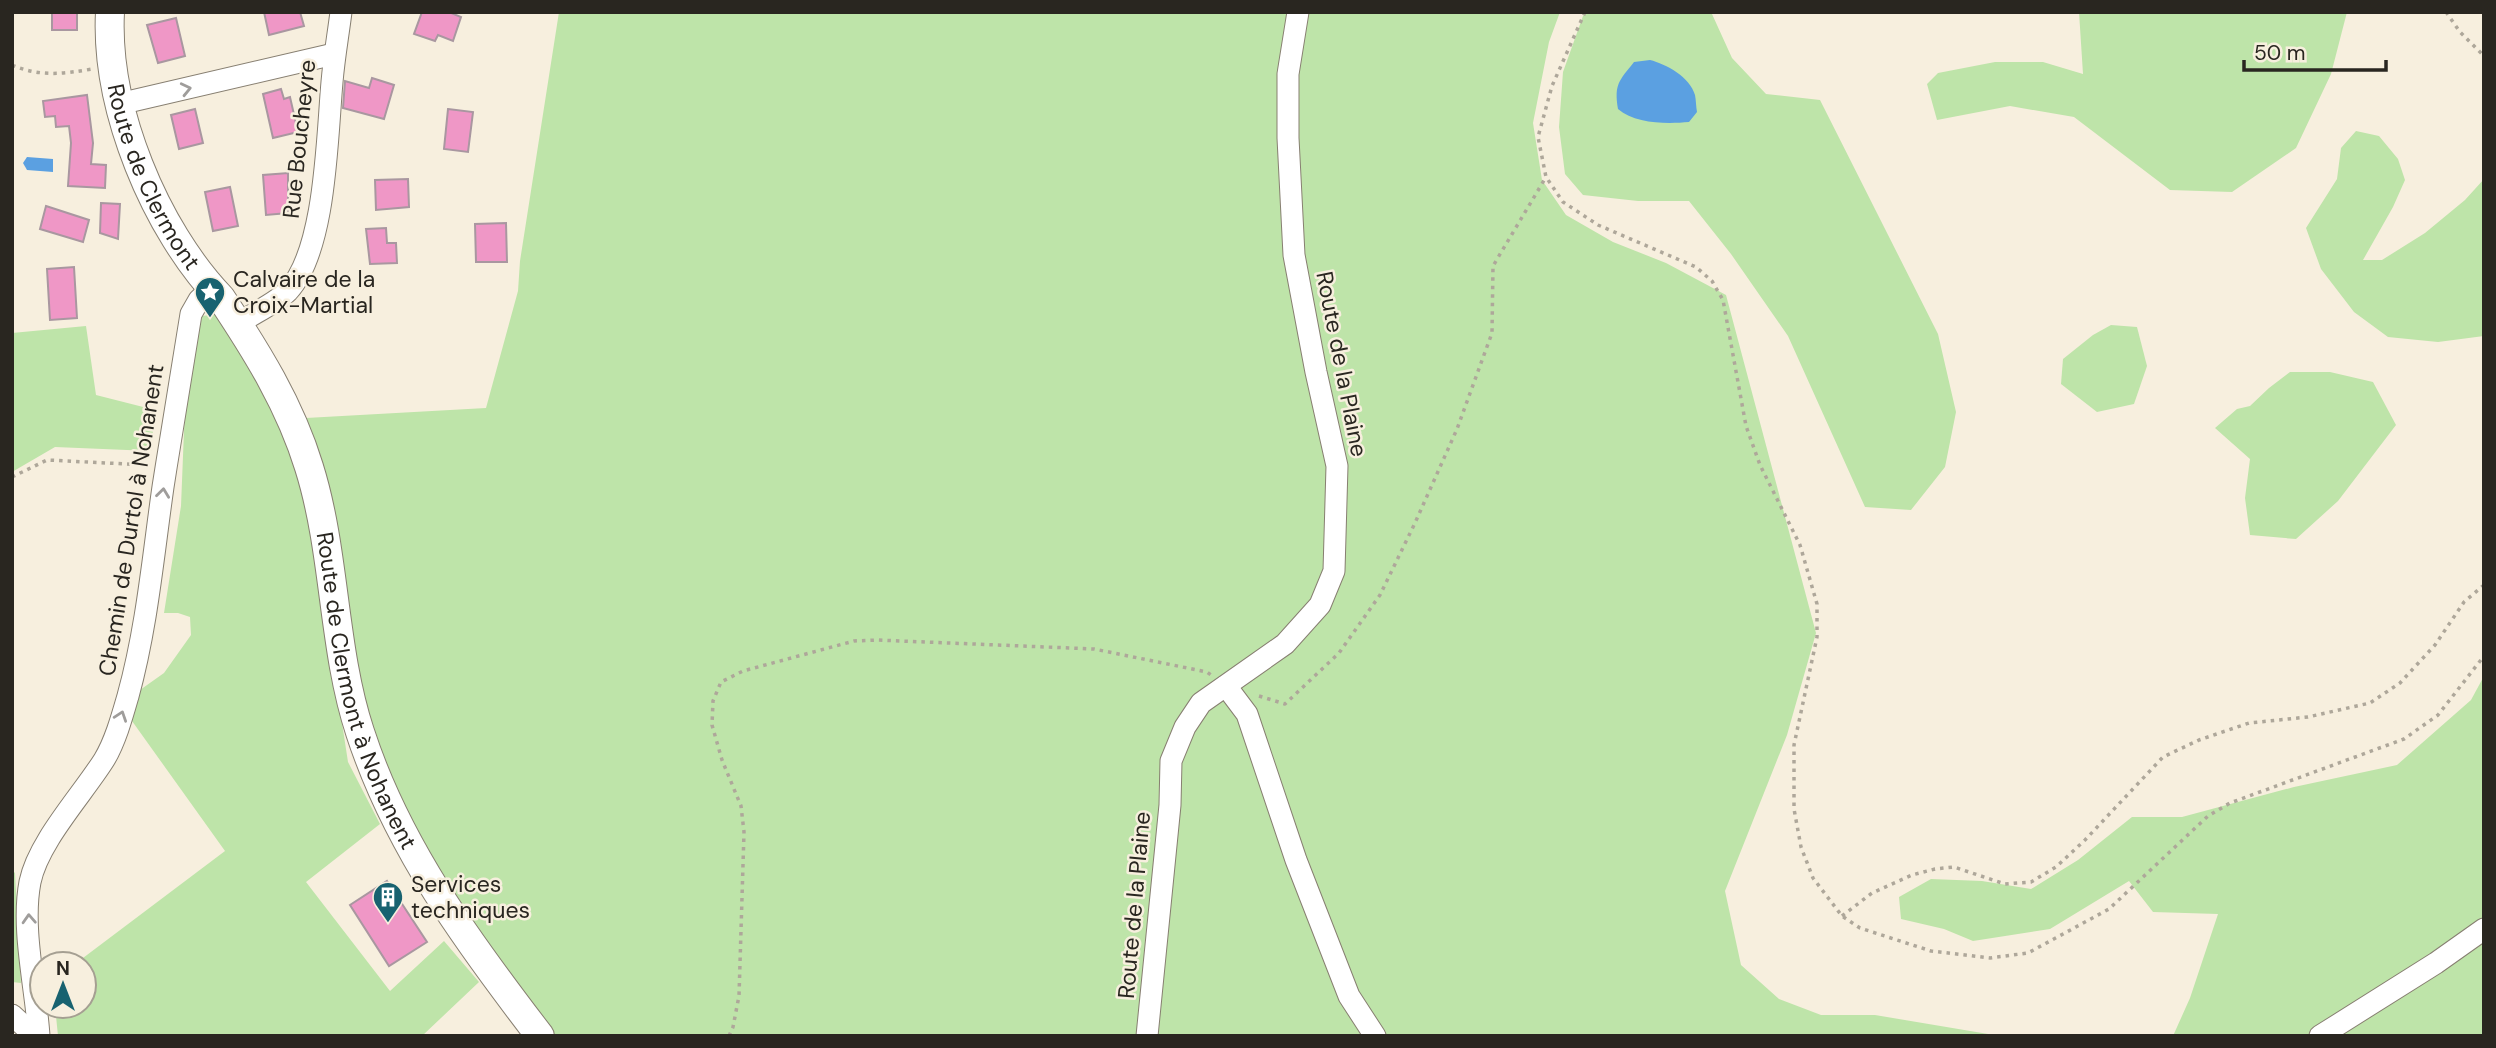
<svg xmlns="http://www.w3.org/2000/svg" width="2496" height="1048" font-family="'DM Sans',sans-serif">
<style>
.green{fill:#bee4a9}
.water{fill:#5ba0e1}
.building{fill:#ef97c6;stroke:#a997a0;stroke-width:2}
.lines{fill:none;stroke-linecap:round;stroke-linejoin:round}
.minor-casing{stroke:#877f71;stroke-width:23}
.tertiary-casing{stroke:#877f71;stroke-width:30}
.path{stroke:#aea79a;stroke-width:3.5;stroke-dasharray:3.5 5;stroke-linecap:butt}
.minor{stroke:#fff;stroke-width:21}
.tertiary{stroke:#fff;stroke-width:28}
.oneway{stroke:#9f9d9b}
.labels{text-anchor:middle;stroke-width:5;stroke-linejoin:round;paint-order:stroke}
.street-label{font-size:23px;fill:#292620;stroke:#f7efde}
.poi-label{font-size:23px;fill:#292620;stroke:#f7efde;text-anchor:start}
</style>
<rect width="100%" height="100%" fill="#f7efde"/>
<g class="green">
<path d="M 559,12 L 1560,12 L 1549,42 L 1533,123 L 1542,180 L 1566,215 L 1613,242 L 1666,263 L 1726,295 L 1816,633 L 1787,735 L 1725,891 L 1741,965 L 1779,999 L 1821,1015 L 1875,1015 L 2000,1036 L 554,1036 L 441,885 L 370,731 L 338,565 L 306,418 L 486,408 L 518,291 L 520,261 Z"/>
<path d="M 1586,12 L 1709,12 L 1712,14 L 1732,58 L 1766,94 L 1820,100 L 1938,334 L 1956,412 L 1945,467 L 1911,510 L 1865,507 L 1788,336 L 1731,254 L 1689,201 L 1638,201 L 1583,195 L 1565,174 L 1559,127 L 1563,72 L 1583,16 Z"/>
<path d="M 2079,12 L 2347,12 L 2331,74 L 2296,148 L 2232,192 L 2170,190 L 2074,117 L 2010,106 L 1937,120 L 1927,84 L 1938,73 L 1995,62 L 2043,62 L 2083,74 Z"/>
<path d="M 2356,131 L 2379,136 L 2398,159 L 2405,180 L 2393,207 L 2363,260 L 2382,260 L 2425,233 L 2465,200 L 2484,179 L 2484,336 L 2438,342 L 2388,337 L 2354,312 L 2321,269 L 2306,228 L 2337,179 L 2341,148 Z"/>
<path d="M 218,314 L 285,427 L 307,495 L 348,762 L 380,824 L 306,882 L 390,991 L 444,941 L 479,982 L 422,1036 L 58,1036 L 55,1006 L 84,1006 L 84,964 L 75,964 L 225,851 L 132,721 L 140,690 L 164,673 L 191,635 L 190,617 L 178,613 L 164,613 L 181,506 L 185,406 L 202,316 Z"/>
<path d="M 2111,325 L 2137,327 L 2147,366 L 2134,404 L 2097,412 L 2061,384 L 2063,359 L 2093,335 Z"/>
<path d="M 86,326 L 96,395 L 155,410 L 151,451 L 55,447 L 12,472 L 12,333 Z"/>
<path d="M 2290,372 L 2330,372 L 2373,382 L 2396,425 L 2338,501 L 2296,539 L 2250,535 L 2245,498 L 2250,459 L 2215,428 L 2237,409 L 2250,406 L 2269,388 Z"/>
<path d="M 2484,676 L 2484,904 L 2482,906 L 2484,920 L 2484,1036 L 2173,1036 L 2190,998 L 2218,914 L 2153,912 L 2129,881 L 2050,929 L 1973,941 L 1944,929 L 1901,919 L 1899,897 L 1931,879 L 1982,881 L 2031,889 L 2078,860 L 2132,817 L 2182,817 L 2294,787 L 2397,765 L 2471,700 Z"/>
<path d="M 12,870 L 15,873 L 21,983 L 12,982 Z"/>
</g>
<g class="water">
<path d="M 1650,60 C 1666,64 1690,77 1695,95 C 1696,100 1696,107 1697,112 L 1689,122 C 1667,124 1635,124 1618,109 C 1614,84 1619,81 1634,62 Z"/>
<path d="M 27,157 L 53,159 L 53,172 L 27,170 L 23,163 Z"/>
</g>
<g class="building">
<rect x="52" y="12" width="25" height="18"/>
<path d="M 264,12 L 300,12 L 304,26 L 269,35 Z"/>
<path d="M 422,12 L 449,12 L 461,17 L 453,41 L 438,35 L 435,41 L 414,34 Z"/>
<path d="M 176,18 L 185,56 L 158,63 L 147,25 Z"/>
<path d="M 372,78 L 394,85 L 384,119 L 343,108 L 345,81 L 369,88 Z"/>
<path d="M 281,89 L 284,99 L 290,97 L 298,132 L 273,138 L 263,94 Z"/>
<path d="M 87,95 L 93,143 L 91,164 L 106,165 L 105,188 L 68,186 L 71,143 L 69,126 L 56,127 L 55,116 L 45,117 L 43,101 Z"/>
<path d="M 195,109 L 203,143 L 179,149 L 171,115 Z"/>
<path d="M 448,109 L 473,112 L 468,152 L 444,149 Z"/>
<path d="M 288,173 L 288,213 L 266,215 L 263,175 Z"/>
<path d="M 408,179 L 409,207 L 376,210 L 375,180 Z"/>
<path d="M 230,187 L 238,226 L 213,231 L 205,192 Z"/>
<path d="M 101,203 L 120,204 L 118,239 L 100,233 Z"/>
<path d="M 46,206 L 89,220 L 83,242 L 40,229 Z"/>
<path d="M 506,223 L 507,262 L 476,262 L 475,224 Z"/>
<path d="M 386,228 L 387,243 L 396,243 L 397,263 L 370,264 L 366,229 Z"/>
<path d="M 74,267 L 77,318 L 50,320 L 47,269 Z"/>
<path d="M 387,881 L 427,942 L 389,966 L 350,905 Z"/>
</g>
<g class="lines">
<g class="minor-casing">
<g id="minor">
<path d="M 119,104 L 334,54"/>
<path d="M 238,324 C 252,314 276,303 288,291 C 326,250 327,137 332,82 C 334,58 338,36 341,12"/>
<path d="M 1226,686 L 1247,714 L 1296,860 L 1349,996 L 1375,1036"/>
<path d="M 12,1015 L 35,1036"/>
<path d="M 39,1036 C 36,988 21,929 30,882 C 38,842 82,795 104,760 C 115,742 122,717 128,696 C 147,627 153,557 163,487 C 172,429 182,371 191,314 L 199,300 L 212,288"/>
<path d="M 1147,1036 L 1170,805 L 1171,761 L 1185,727 L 1201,703 L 1285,644 L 1320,605 L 1334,571 L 1337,466 L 1316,372 L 1294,255 L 1288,138 L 1288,74 L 1298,12"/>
<path d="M 2320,1036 L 2436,963 L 2484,929"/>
</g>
</g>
<g class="tertiary-casing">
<g id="tertiary">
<path id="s1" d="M 110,12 C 105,108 155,229 221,298 C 257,352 290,405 309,467 C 336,553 332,647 360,732 C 397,846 467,941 540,1036"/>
</g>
</g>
<g class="path">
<path d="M 1585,12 L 1552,86 L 1538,137 L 1546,177 L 1563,202 L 1598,225 L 1696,267 L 1712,281 L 1723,300 L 1746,426 L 1760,465 L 1800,545 L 1817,604 L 1817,637 L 1794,745 L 1794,809 L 1801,847 L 1813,878 L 1842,916 L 1860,928 L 1931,951 L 1990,958 L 2028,953 L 2109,909 L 2208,816 L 2230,803 L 2404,739 L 2438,715 L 2484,656"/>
<path d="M 2446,12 L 2460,32 L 2484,56"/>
<path d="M 12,65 C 40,77 63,74 92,69"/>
<path d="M 12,477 L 47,460 L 147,465"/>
<path d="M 1259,696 L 1285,704 L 1339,653 L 1380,595 L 1415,523 L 1457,429 L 1492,333 L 1493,266 L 1546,177"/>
<path d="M 1842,916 L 1872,893 L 1912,875 L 1935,869 L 1954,867 L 2005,884 L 2031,882 L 2056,867 L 2085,840 L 2163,757 L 2199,740 L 2249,723 L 2308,717 L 2370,703 L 2400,683 L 2435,645 L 2464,602 L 2484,585"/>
<path d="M 729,1036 L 733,1027 L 739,996 L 744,832 L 741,806 L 722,760 L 712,725 L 713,701 L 721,682 L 743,671 L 854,641 L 877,640 L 1094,649 L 1207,672 L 1211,675"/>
</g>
<use href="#minor" class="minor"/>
<use href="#tertiary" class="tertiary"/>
</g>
<defs><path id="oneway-chevron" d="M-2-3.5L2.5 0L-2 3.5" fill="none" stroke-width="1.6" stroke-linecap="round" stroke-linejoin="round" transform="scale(1.75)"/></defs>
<g class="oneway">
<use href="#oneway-chevron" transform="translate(186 89) rotate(-13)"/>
<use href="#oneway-chevron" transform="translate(163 493) rotate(-83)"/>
<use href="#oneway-chevron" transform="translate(121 716) rotate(-71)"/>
<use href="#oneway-chevron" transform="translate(29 919) rotate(-93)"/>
</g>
<defs>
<g id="sight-pin" transform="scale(1.575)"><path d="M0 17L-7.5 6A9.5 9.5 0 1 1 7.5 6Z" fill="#186270" stroke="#f7efde"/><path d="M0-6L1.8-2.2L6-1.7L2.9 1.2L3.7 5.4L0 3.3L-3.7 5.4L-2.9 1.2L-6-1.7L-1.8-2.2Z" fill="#fff"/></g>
<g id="building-pin" transform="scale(1.575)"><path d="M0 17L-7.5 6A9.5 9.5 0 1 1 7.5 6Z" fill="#186270" stroke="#f7efde"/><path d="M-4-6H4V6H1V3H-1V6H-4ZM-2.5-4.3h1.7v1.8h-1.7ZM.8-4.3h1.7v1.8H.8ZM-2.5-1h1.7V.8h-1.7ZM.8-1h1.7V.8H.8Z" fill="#fff"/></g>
</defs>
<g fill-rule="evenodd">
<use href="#sight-pin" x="210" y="292"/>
<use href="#building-pin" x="388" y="897"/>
</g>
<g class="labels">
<g class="street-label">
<text transform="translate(299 139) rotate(-84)" y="8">Rue Boucheyre</text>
<text dy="8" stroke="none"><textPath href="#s1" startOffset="173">Route de Clermont</textPath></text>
<text transform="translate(1342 364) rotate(79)" y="8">Route de la Plaine</text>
<text transform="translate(131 520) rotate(-81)" y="8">Chemin de Durtol à Nohanent</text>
<text dy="8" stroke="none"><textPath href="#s1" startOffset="737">Route de Clermont à Nohanent</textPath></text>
<text transform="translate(1134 905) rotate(-85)" y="8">Route de la Plaine</text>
</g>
<g class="poi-label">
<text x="233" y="287">Calvaire de la<tspan x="233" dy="26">Croix-Martial</tspan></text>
<text x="411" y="892">Services<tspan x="411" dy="26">techniques</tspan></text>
</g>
</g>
<rect width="2496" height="1048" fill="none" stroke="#292620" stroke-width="28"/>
<g transform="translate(63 985)"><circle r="33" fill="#f7efde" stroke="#a59f92" stroke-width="2"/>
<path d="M0-5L12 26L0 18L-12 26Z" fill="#186270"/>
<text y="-10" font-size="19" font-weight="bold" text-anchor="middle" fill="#292620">N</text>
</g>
<path d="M2244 60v10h142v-10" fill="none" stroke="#292620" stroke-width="3.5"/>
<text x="2254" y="60" font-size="21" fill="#292620" stroke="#f7efde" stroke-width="5" paint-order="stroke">50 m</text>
</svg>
